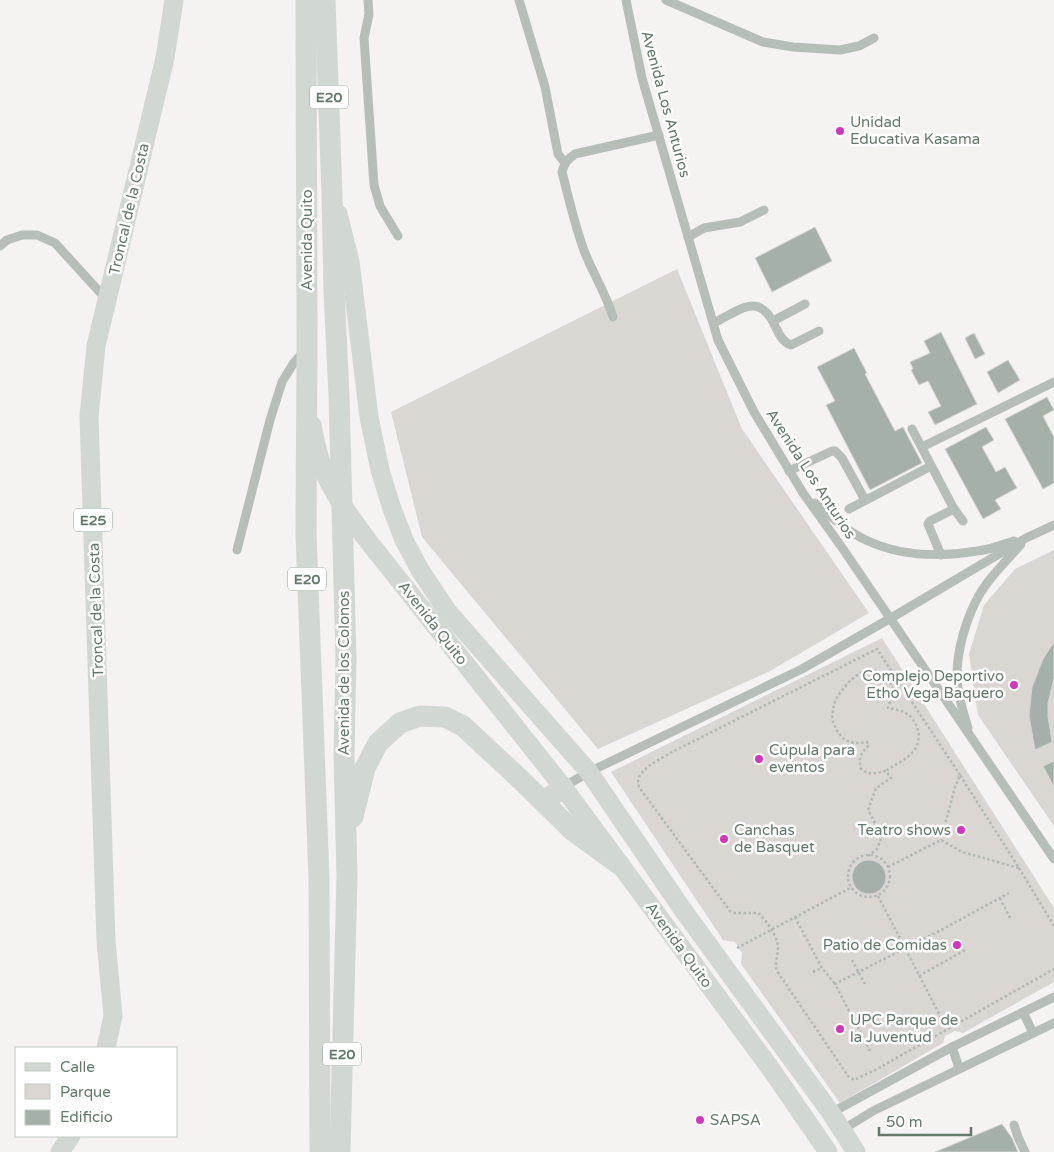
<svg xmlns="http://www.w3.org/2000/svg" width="1054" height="1152" font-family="'Varela Round',sans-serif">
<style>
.green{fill:#dad6d2}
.building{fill:#a5b0a8;stroke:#d7d5d5}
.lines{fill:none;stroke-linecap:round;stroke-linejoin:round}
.path{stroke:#b1b8b3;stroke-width:2.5;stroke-dasharray:2.5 2.5;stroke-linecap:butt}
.minor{stroke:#b6beb8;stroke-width:9}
.major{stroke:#d1d8d2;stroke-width:19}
.highway{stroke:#d1d8d2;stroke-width:21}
.poi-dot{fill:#d334c0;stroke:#fff;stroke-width:2}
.labels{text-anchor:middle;stroke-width:5;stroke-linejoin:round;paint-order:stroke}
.shield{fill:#fff;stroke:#92a297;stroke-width:1}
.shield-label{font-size:14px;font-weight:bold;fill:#637a6a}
.street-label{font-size:15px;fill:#637a6a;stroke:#fff}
.poi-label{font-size:15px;fill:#637a6a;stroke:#fff;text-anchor:start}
</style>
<rect width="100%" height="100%" fill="#f5f2f2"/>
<g class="green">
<path d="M 677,269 L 742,429 L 869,613 L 770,671 L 598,749 L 422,537 L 391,412 Z"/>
<path d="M 1054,550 L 1054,826 L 978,715 L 969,654 L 984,605 L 1015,569 Z"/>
<path d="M 882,638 L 1054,908 L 1054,982 L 963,1033 L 955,1031 L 945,1036 L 943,1043 L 840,1103 L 741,964 L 742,953 L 735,942 L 723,940 L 611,772 Z"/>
</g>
<g class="building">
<path d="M 815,227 L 832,261 L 772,292 L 755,258 Z"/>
<path d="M 941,332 L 977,404 L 935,425 L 928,412 L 941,406 L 928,381 L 919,385 L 911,370 L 913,369 L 910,362 L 930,353 L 924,341 Z"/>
<path d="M 974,333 L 985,354 L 975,359 L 965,338 Z"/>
<path d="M 854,348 L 867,373 L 865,374 L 895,431 L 903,427 L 922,463 L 870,490 L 826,405 L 835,401 L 817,367 Z"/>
<path d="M 1008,360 L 1020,380 L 998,393 L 987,372 Z"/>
<path d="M 1047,397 L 1054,410 L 1043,416 L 1054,437 L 1054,483 L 1043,489 L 1005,419 Z"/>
<path d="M 986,427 L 994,440 L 982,447 L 996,472 L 1005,467 L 1017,488 L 995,500 L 1001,509 L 983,519 L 945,449 Z"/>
<path d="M 1054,642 L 1054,679 L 1048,703 L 1048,716 L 1052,742 L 1035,750 L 1029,716 L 1032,687 L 1043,659 Z"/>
<path d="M 1054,761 L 1054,787 L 1043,766 Z"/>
<circle cx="869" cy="877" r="17"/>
<path d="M 1002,1124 L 1012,1138 L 1018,1152 L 935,1152 Z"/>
</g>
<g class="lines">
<g class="path">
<path d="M 960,775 L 877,649 L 672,752 C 660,760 633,770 639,787 L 730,911 L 735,913 L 758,913 C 766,920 778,936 778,948 C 778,956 774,963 777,971 L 848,1076 L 854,1080 L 877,1069 L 1054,969"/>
<circle cx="869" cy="876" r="21"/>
<path d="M 868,856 L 877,849 L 882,836 L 868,810 L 876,788 L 891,778 L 886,771 C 876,773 870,776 861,769 C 858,758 861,753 869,745 L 867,742 C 846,746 839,738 832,719 C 833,711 833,703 838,696 C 849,679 870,658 887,679 C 891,683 894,688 893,693 C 892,698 889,704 888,708 C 893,709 899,710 904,712 C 917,719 923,736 915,749 C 909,759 895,764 886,771"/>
<path d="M 888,867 L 941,840 L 962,852 L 1019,868 L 960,775 L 955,787 L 941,840"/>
<path d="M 1019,868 L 1054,926"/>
<path d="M 878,896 L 947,1029"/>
<path d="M 1000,898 L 1010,918"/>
<path d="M 795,917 L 822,968 L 835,984"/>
<path d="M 737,948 L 852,887"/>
<path d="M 852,960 L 865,984"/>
<path d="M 813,972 L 822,968"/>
<path d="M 919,976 L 965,950"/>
<path d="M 870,1051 L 835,984 L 943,929 L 1009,893"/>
</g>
<g class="minor">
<path d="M 368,0 L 369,14 L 364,38 L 374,185 L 380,206 L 398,236"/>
<path d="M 519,0 L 545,87 L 558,154 L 565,163"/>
<path d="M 626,0 L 642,78 L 718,340 L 754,412 L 803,493 L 843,549 L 1054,859"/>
<path d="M 666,0 L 763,42 L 793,47 L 840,50 L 859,46 L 874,38"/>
<path d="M 688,237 L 704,228 L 740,222 L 764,210"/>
<path d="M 0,246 L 7,240 L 22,235 L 37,235 L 55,243 L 107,300"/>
<path d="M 613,317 C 606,294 594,275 585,253 C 575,227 569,199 562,172 C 564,163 568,159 575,154 L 659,135"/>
<path d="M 773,321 L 805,304"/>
<path d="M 714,323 C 741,309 760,291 776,328 C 780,336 783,342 791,345 L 819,331"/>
<path d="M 912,429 L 954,509 L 963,521"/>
<path d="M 922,447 L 1054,382"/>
<path d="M 789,471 L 832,451 L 835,451 L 842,458 L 865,500"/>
<path d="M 815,503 C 831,517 848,532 868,541 C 901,556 941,557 977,551 C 989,550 1002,545 1014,541"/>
<path d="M 849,509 L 931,466"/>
<path d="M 237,550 L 270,420 L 282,382 L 293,364 L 304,351"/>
<path d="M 941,555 L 928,524 L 930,521 L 954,509"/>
<path d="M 968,728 C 963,711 957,694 957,676 C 957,651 965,623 976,601 C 986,580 1006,562 1021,544"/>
<path d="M 563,787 L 589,772 L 802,669 L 891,618 L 1026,538 L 1054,525"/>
<path d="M 1023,1012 L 1033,1033"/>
<path d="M 952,1047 L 959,1068"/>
<path d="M 831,1113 L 952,1047 L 1054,997"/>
<path d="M 1014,1125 L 1018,1137 L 1025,1152"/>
<path d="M 842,1130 L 873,1111 L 1054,1023"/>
</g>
<g class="major">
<path d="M 338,214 L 350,261 L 369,417 L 380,470 L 391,506 L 404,540 L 420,570 L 448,612 L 589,772 L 683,910 L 831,1113 L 856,1152"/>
<path d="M 312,425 C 315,442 319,459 325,474 C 335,497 351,517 365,537 L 563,787 L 773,1072 L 828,1152"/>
<path d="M 106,1048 L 113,1016 L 106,941 L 89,416 L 96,346 L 165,58 L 174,0"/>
<path d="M 60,1152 L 71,1136"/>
</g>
<g class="highway">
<path d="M 306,0 L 307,347 L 306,534 L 319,879 L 320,1152"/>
<path d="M 325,0 L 332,194 L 334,290 L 339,396 L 346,658 L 344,757 L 347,876 L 340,1152"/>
<path d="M 544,802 L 563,787"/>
<path d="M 353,817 L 365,768 L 378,743 L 400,723 L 420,716 L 445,717 L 463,726 L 521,780 L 572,830 L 620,865"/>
</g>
</g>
<g class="poi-dot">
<circle cx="840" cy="131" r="5"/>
<circle cx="1014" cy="685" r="5"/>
<circle cx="759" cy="759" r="5"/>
<circle cx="961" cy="830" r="5"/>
<circle cx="724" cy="839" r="5"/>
<circle cx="957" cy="945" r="5"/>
<circle cx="840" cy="1029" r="5"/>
<circle cx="700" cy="1120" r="5"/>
</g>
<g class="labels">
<g class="shield">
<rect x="310" y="85.5" width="38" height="23" rx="4"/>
<rect x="74" y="508.5" width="38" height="23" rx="4"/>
<rect x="288" y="567.5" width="38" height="23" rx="4"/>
<rect x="323" y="1042.5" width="38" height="23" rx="4"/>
</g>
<g class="shield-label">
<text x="329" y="102">E20</text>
<text x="93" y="525">E25</text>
<text x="307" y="584">E20</text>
<text x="342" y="1059">E20</text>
</g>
<g class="street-label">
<text transform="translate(666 104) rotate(75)" y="5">Avenida Los Anturios</text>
<text transform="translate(129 209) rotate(-77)" y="5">Troncal de la Costa</text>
<text transform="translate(307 240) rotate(-90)" y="5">Avenida Quito</text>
<text transform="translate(811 474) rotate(57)" y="5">Avenida Los Anturios</text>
<text transform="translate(96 610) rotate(-92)" y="5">Troncal de la Costa</text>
<text transform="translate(433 623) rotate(52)" y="5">Avenida Quito</text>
<text transform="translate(344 673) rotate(-90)" y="5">Avenida de los Colonos</text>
<text transform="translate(679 945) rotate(54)" y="5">Avenida Quito</text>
</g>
<g class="poi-label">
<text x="850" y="127">Unidad<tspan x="850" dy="17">Educativa Kasama</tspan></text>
<text x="1004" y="681" text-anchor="end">Complejo Deportivo<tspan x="1004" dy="17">Etho Vega Baquero</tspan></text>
<text x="769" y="755">Cúpula para<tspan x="769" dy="17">eventos</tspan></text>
<text x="734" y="835">Canchas<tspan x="734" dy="17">de Basquet</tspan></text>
<text x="951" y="835" text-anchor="end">Teatro shows</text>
<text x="947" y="950" text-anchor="end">Patio de Comidas</text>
<text x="850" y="1025">UPC Parque de<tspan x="850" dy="17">la Juventud</tspan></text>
<text x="710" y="1125">SAPSA</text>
</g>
</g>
<rect x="15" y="1047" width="162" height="90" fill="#ffffff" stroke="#c1cac3"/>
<rect x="25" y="1063" width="25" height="8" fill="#d1d8d2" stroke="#c1cac3"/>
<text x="60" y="1072" font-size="15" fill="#637a6a">Calle</text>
<rect x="25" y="1084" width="25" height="15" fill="#dad6d2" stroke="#c1cac3"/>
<text x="60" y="1097" font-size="15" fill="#637a6a">Parque</text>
<rect x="25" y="1110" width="25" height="15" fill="#a5b0a8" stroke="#c1cac3"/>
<text x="60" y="1122" font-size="15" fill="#637a6a">Edificio</text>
<path d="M879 1127v8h92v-8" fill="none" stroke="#637a6a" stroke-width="2.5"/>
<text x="886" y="1127" font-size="15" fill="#637a6a" stroke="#ffffff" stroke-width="4" paint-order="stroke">50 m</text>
</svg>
